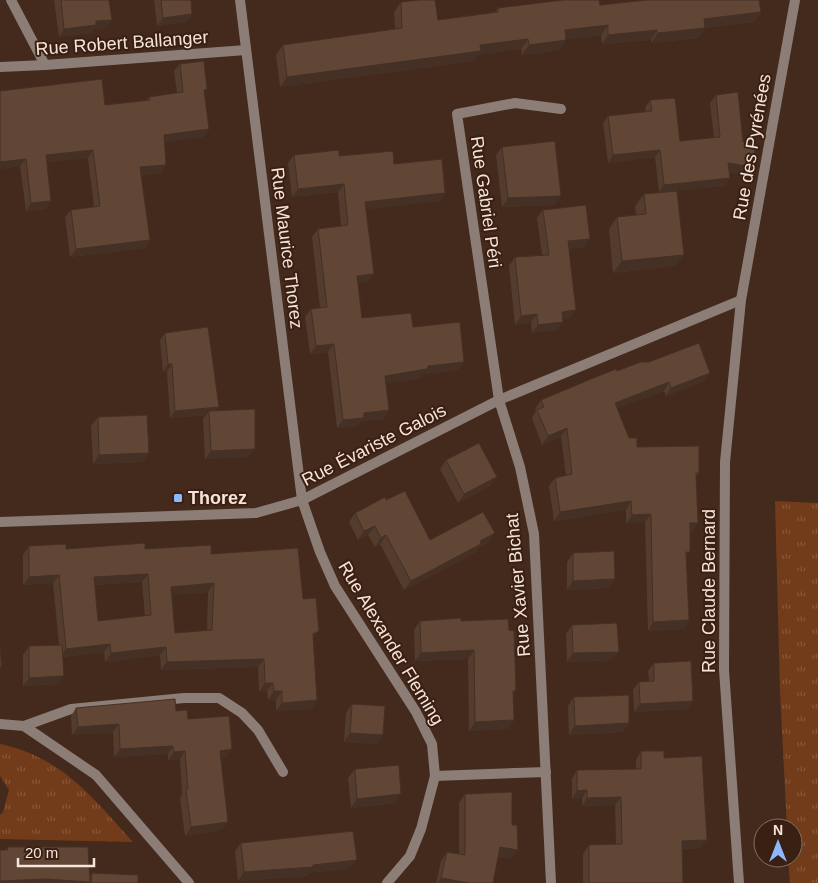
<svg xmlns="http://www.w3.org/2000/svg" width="818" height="883" font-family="Helvetica,sans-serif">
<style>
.grass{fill:url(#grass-tufts)}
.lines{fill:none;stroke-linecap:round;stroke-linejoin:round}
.minor{stroke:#8c7e77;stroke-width:10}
.wall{fill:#533b2e;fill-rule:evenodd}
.shaded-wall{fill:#443025}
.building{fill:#614535;stroke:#443025;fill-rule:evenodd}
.poi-dot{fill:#8eb8fd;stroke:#392012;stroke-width:2}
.labels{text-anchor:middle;stroke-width:4;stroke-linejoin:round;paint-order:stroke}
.street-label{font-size:18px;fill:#f6e4db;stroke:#392012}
.poi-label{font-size:18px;font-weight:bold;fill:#f6e4db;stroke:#392012;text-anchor:start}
</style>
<defs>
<pattern id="grass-tufts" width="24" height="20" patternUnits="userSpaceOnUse" patternTransform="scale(1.25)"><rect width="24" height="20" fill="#723b19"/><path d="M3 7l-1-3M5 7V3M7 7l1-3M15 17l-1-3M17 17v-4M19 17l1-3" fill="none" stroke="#87573a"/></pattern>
</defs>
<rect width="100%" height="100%" fill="#442a1c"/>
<g class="grass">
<path d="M 775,501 L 818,503 L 818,883 L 790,883 L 788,858 L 793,858 L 793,828 L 787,828 L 780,691 Z"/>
<path d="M 0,744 C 62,757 93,798 133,842 L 0,839 L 0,815 L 3,812 L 9,790 L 0,776 Z"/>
</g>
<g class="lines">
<g class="minor">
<path d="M 11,0 L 45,65"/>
<path d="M 240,0 L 302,500 L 320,552 L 335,586 L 416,712 L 432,744 L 435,776 L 421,829 L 410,856 L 387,883"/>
<path d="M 0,67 L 45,65 L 246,50"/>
<path d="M 0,522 L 256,513 L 302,500 L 499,400 L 741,300"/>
<path d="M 0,724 L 24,726 L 96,775 L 189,883"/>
<path d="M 24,726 L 71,709 L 184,698 L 219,698 L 242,713 L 258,730 L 283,772"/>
<path d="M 435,776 L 546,772"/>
<path d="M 551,883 L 534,534 L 520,467 L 499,400 L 457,114 L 515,103 L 561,109"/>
<path d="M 739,883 L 724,670 L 725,462 L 741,300 L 795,0"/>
</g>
</g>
<g class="wall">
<path d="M 54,0 L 109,0 L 112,20 L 106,28 L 93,29 L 91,33 L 59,37 Z"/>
<path d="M 154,0 L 191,0 L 192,14 L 186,22 L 157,26 Z"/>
<path d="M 401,2 L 438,20 L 495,12 L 498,8 L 600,5 L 761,12 L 754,22 L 705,28 L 698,38 L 651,43 L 651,40 L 602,44 L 601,35 L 566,39 L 559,50 L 522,55 L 521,49 L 479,54 L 474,61 L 280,87 L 276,55 L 283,45 L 395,29 L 394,12 Z"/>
<path d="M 180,64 L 204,94 L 209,129 L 203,137 L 164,142 L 166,165 L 161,173 L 141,175 L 145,248 L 70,257 L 65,217 L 71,210 L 94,207 L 88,158 L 47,162 L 51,201 L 46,209 L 26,211 L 20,166 L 0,169 L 105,105 L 146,101 L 149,97 L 177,93 L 174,71 Z"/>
<path d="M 716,95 L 743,142 L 752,167 L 747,175 L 729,172 L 725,186 L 659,192 L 655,157 L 608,163 L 603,123 L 608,116 L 646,112 L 645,108 L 650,100 L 680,141 L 714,138 L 710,103 Z"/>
<path d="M 502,147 L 555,205 L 502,207 L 496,155 Z"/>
<path d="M 294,155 L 339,156 L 394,164 L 445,193 L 439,201 L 366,209 L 368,282 L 358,283 L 362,318 L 413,327 L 464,362 L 458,370 L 423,374 L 421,378 L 385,383 L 389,410 L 383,419 L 361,421 L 358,426 L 337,428 L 328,352 L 310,354 L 305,317 L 311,309 L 320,308 L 312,237 L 318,229 L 341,226 L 338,192 L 292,197 L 288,163 Z"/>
<path d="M 644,194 L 675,266 L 613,273 L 609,229 L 617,217 L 636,215 L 635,206 Z"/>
<path d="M 543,210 L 584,247 L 569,249 L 570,318 L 562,319 L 557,330 L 532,333 L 531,322 L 515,325 L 509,266 L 515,257 L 542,255 L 537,218 Z"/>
<path d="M 165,333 L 216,410 L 249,457 L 205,459 L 203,419 L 206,415 L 170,418 L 167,372 L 163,372 L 160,340 Z"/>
<path d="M 617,371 L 704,381 L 666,396 L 664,391 L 617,408 L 629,438 L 637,447 L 699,473 L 696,476 L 698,523 L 692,531 L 690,531 L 686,558 L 689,620 L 684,629 L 648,631 L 645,522 L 626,524 L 626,510 L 554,521 L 549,486 L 555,478 L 566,476 L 561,437 L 542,445 L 532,418 L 536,411 L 535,409 L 541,400 Z"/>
<path d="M 98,417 L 149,453 L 143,462 L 93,464 L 91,426 Z"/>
<path d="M 446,460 L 490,486 L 458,503 L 440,469 Z"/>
<path d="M 386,500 L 430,540 L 489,542 L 478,548 L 475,553 L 404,590 L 380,544 L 375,547 L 368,535 L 358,540 L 349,522 L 355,513 Z"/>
<path d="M 29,546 L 66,549 L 145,549 L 211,554 L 303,599 L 313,638 L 317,700 L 311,709 L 276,711 L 276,700 L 268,700 L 267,691 L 259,692 L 258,667 L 161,670 L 160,655 L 105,662 L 104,652 L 63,657 L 58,684 L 23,686 L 23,655 L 29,646 L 59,645 L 53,583 L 23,585 L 23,555 ZM 142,582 L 145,616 L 98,621 L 95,585 ZM 208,592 L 207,631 L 175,633 L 172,595 Z"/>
<path d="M 573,553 L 609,588 L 567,590 L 567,562 Z"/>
<path d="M 420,621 L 461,621 L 509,630 L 516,690 L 513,694 L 514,720 L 508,729 L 469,731 L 468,659 L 415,661 L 414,630 Z"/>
<path d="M 572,625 L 612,660 L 567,662 L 566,634 Z"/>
<path d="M 654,663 L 693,701 L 687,709 L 634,712 L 633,690 L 639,682 L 649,681 L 648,671 Z"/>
<path d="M 574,697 L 629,723 L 623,732 L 569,735 L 568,706 Z"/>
<path d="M 352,704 L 383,735 L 377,744 L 344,742 L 346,713 Z"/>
<path d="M 76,708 L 176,711 L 188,719 L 227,757 L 221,758 L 222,830 L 185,836 L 180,798 L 182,795 L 180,759 L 168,760 L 168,754 L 114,757 L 113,732 L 72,735 L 71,716 Z"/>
<path d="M 641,751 L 664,758 L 701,848 L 682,849 L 683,883 L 583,883 L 583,854 L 589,845 L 616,844 L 615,805 L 582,806 L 582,798 L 572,799 L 572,779 L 577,770 L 636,769 L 636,760 Z"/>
<path d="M 355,769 L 401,794 L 395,803 L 351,808 L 348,778 Z"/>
<path d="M 465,794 L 511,859 L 498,856 L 493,883 L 436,883 L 441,861 L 447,852 L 459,854 L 459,803 Z"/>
<path d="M 241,843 L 357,860 L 350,868 L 309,873 L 307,876 L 238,881 L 235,851 Z"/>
<path d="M 7,847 L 90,876 L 92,873 L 138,883 L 0,883 L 5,850 Z"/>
</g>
<g class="shaded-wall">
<path d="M 761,12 L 754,22 L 697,29 L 704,19 Z"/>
<path d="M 192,14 L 186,22 L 157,26 L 163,18 Z"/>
<path d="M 112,20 L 106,28 L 93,29 L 91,33 L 59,37 L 64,29 L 96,21 Z"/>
<path d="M 608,25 L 601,35 L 558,40 L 565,30 Z"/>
<path d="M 705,28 L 698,38 L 651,43 L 658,33 Z"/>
<path d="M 657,30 L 651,40 L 602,44 L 608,35 Z"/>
<path d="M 528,39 L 521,49 L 479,54 L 474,61 L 280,87 L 287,77 L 480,45 Z"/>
<path d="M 566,40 L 559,50 L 522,55 L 529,45 Z"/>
<path d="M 209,129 L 203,137 L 158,143 L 164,135 Z"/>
<path d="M 93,150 L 88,158 L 41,163 L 46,155 Z"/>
<path d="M 660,150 L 655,157 L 608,163 L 613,155 Z"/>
<path d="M 26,159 L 20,166 L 0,169 L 0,162 Z"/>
<path d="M 728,163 L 752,167 L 747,175 L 723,171 Z"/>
<path d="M 166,165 L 161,173 L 134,175 L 140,167 Z"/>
<path d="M 730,178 L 725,186 L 659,192 L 664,185 Z"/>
<path d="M 344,184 L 338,192 L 292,197 L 298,189 Z"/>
<path d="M 445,193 L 439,201 L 359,210 L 365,202 Z"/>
<path d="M 561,196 L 555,205 L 502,207 L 508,198 Z"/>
<path d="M 51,201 L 46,209 L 26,211 L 31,203 Z"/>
<path d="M 590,239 L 584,247 L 562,250 L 568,241 Z"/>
<path d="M 150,240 L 145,248 L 70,257 L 76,249 Z"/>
<path d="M 684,255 L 675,266 L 613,273 L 622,261 Z"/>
<path d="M 374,274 L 368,282 L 351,284 L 357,276 Z"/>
<path d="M 576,310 L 570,318 L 556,320 L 562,312 Z"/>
<path d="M 537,314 L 531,322 L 515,325 L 521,316 Z"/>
<path d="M 563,322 L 557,330 L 532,333 L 538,325 Z"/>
<path d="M 334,344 L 328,352 L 310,354 L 316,346 Z"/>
<path d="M 464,362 L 458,370 L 423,374 L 421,378 L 379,385 L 385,376 L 428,366 Z"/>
<path d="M 168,364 L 172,364 L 167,372 L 163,372 Z"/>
<path d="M 710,373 L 704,381 L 666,396 L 671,388 Z"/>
<path d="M 669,382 L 664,391 L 610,411 L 615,403 Z"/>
<path d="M 219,407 L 213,414 L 209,411 L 206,415 L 170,418 L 175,411 Z"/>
<path d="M 389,410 L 383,419 L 361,421 L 358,426 L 337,428 L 343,420 L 364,413 Z"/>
<path d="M 567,428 L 561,437 L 542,445 L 548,436 Z"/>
<path d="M 255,449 L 249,457 L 205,459 L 211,451 Z"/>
<path d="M 149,453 L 143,462 L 93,464 L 99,455 Z"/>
<path d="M 497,477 L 490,486 L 458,503 L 464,494 Z"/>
<path d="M 631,501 L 626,510 L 554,521 L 560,512 Z"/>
<path d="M 651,514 L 645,522 L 626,524 L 632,515 Z"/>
<path d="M 690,523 L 698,523 L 692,531 L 684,532 Z"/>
<path d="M 375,526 L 368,535 L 358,540 L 364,531 Z"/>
<path d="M 495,533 L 489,542 L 478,548 L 475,553 L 404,590 L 411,581 L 480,541 Z"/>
<path d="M 386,535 L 380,544 L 375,547 L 381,538 Z"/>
<path d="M 686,552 L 690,552 L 684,560 Z"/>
<path d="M 148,574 L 142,582 L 88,585 L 94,577 Z"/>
<path d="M 59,575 L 53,583 L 23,585 L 29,577 Z"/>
<path d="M 615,579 L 609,588 L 567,590 L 573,581 Z"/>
<path d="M 214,583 L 208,592 L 166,596 L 171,587 Z"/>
<path d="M 689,620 L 684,629 L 648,631 L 653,622 Z"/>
<path d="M 319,631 L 313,639 L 313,634 Z"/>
<path d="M 110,644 L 104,652 L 60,657 L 66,649 Z"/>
<path d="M 166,647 L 160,655 L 105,662 L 111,653 Z"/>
<path d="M 474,650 L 468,659 L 415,661 L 421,653 Z"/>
<path d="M 619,652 L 612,660 L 567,662 L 573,653 Z"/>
<path d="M 264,659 L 258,667 L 161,670 L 167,662 Z"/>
<path d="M 64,676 L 58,684 L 23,686 L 29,678 Z"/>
<path d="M 265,683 L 273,683 L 267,691 L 259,692 Z"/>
<path d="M 274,691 L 282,691 L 276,700 L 268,700 Z"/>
<path d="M 317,700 L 311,709 L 276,711 L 282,703 Z"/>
<path d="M 693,701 L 687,709 L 634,712 L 640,704 Z"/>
<path d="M 514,720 L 508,729 L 469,731 L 475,722 Z"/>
<path d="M 629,723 L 623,732 L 569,735 L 575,726 Z"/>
<path d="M 119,724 L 113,732 L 72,735 L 78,727 Z"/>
<path d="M 350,733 L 383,735 L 377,744 L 344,742 Z"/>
<path d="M 173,746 L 168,754 L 114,757 L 120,749 Z"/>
<path d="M 232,749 L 227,757 L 214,759 L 220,751 Z"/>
<path d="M 185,751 L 180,759 L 168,760 L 174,752 Z"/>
<path d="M 587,790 L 582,798 L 572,799 L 577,791 Z"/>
<path d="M 401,794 L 395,803 L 351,808 L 357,799 Z"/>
<path d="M 621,797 L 615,805 L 582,806 L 587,798 Z"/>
<path d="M 228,822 L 222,830 L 185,836 L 191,827 Z"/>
<path d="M 707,840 L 701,848 L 676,849 L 682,841 Z"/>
<path d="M 500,847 L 518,850 L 511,859 L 494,855 Z"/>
<path d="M 357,860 L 350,868 L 309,873 L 307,876 L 238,881 L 244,872 Z"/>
<path d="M 441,878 L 469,883 L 438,883 Z"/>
<path d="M 46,879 L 90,882 L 90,883 L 0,883 L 0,881 Z"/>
</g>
<g class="building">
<path d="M 61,0 L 109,0 L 112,20 L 96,21 L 96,25 L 64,29 Z"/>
<path d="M 161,0 L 191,0 L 192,14 L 163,18 Z"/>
<path d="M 419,0 L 435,0 L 438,20 L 498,12 L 498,8 L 563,0 L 599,0 L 600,5 L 647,0 L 759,0 L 761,12 L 704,19 L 705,28 L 658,33 L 657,30 L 608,35 L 608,25 L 565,30 L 566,40 L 529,45 L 528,39 L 480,45 L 481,51 L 287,77 L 283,45 L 402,28 L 401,2 Z"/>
<path d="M 204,61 L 207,89 L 204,90 L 209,129 L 164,135 L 166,165 L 140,167 L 150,240 L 76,249 L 71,210 L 100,206 L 93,150 L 46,155 L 51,201 L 31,203 L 26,159 L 0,162 L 0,91 L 102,79 L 105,105 L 150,100 L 149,97 L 183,92 L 180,64 Z"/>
<path d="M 738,92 L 743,142 L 756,144 L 752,167 L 728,163 L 730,178 L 664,185 L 660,150 L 613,155 L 608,116 L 652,111 L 650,100 L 675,98 L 680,141 L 720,137 L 716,95 Z"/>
<path d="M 555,141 L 561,196 L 508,198 L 502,147 Z"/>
<path d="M 339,150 L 339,156 L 393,151 L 394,164 L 442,159 L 445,193 L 365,202 L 374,274 L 357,276 L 362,318 L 411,313 L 413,327 L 460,322 L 464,362 L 428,366 L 427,369 L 385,376 L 389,410 L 364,413 L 364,418 L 343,420 L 334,344 L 316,346 L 311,309 L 327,307 L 318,229 L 348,225 L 344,184 L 298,189 L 294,155 Z"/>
<path d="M 677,191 L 684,255 L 622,261 L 617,217 L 646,214 L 644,194 Z"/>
<path d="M 586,205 L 590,239 L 568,241 L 576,310 L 562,312 L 563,322 L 538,325 L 537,314 L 521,316 L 515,257 L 549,255 L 543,210 Z"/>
<path d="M 208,327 L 219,407 L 175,411 L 172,364 L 168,364 L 165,333 Z"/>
<path d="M 699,343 L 710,373 L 671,388 L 669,382 L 615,403 L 629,438 L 637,438 L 637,447 L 699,446 L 699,473 L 696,473 L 698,523 L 690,523 L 690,552 L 686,552 L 689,620 L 653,622 L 651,514 L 632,515 L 631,501 L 560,512 L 555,478 L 572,474 L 567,428 L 548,436 L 537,410 L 544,407 L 541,400 L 591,379 L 616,369 L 617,371 L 641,362 L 649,362 Z"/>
<path d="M 255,409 L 255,449 L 211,451 L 209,411 Z"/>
<path d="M 147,415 L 149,453 L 99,455 L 98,417 Z"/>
<path d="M 479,443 L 497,477 L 464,494 L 446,460 Z"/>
<path d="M 405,491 L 430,540 L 483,512 L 495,533 L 480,541 L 481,544 L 411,581 L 386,535 L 381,538 L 375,526 L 364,531 L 355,513 L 385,497 L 386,500 Z"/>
<path d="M 145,543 L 145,549 L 211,545 L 211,554 L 298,548 L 303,599 L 316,598 L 319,631 L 313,634 L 317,700 L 282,703 L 282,691 L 274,691 L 273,683 L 265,683 L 264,659 L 167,662 L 166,647 L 111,653 L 110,644 L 66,649 L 59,575 L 29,577 L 29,546 L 66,544 L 66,549 ZM 148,574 L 151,615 L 98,621 L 94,577 ZM 214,583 L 212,630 L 175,633 L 171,587 Z"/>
<path d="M 614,551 L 615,579 L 573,581 L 573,553 Z"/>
<path d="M 461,618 L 461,621 L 508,619 L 509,630 L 514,631 L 516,690 L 513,691 L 514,720 L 475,722 L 474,650 L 421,653 L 420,621 Z"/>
<path d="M 617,623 L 619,652 L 573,653 L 572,625 Z"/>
<path d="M 62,645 L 64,676 L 29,678 L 29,646 Z"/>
<path d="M 0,646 L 2,667 L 0,667 Z"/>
<path d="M 691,661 L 693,701 L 640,704 L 639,682 L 654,681 L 654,663 Z"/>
<path d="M 629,695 L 629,723 L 575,726 L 574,697 Z"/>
<path d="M 175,699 L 176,711 L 187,710 L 188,719 L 229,716 L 232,749 L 220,751 L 228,822 L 191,827 L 186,790 L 188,789 L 185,751 L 174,752 L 173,746 L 120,749 L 119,724 L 78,727 L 76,708 Z"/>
<path d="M 352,704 L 385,706 L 383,735 L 350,733 Z"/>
<path d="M 641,751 L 664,751 L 664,758 L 702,756 L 707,840 L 682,841 L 683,883 L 589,883 L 589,845 L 622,844 L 621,797 L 587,798 L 587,790 L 577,791 L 577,770 L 641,769 Z"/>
<path d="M 399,765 L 401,794 L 357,799 L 355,769 Z"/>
<path d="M 512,792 L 512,825 L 517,825 L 518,850 L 500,847 L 493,883 L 469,883 L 441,878 L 447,852 L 465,855 L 465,794 Z"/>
<path d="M 353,831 L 357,860 L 313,865 L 313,867 L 244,872 L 241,843 Z"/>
<path d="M 7,847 L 88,847 L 90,882 L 46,879 L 0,881 L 0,850 L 8,850 Z"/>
<path d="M 92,873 L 138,875 L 138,883 L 91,883 Z"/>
</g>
<rect class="poi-dot" x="173" y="493" width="10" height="10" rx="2.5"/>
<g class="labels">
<g class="street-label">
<text transform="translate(122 43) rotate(-4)" y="6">Rue Robert Ballanger</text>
<text transform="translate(752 147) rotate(-80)" y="6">Rue des Pyrénées</text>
<text transform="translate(486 202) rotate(82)" y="6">Rue Gabriel Péri</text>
<text transform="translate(287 248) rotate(83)" y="6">Rue Maurice Thorez</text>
<text transform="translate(374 445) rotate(-27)" y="6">Rue Évariste Galois</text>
<text transform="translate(518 585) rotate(-95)" y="6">Rue Xavier Bichat</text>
<text transform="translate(709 591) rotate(-90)" y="6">Rue Claude Bernard</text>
<text transform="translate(391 643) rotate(59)" y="6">Rue Alexander Fleming</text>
</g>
<g class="poi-label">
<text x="188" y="504">Thorez</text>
</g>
</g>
<g transform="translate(778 843)"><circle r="24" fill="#392012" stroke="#856e62"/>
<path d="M0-4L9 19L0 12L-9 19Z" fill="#8eb8fd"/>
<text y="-8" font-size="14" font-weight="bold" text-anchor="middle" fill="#f6e4db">N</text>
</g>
<path d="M18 858v8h76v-8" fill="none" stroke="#f6e4db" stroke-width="2.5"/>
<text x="25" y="858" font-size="15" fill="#f6e4db" stroke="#392012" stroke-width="4" paint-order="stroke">20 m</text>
</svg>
